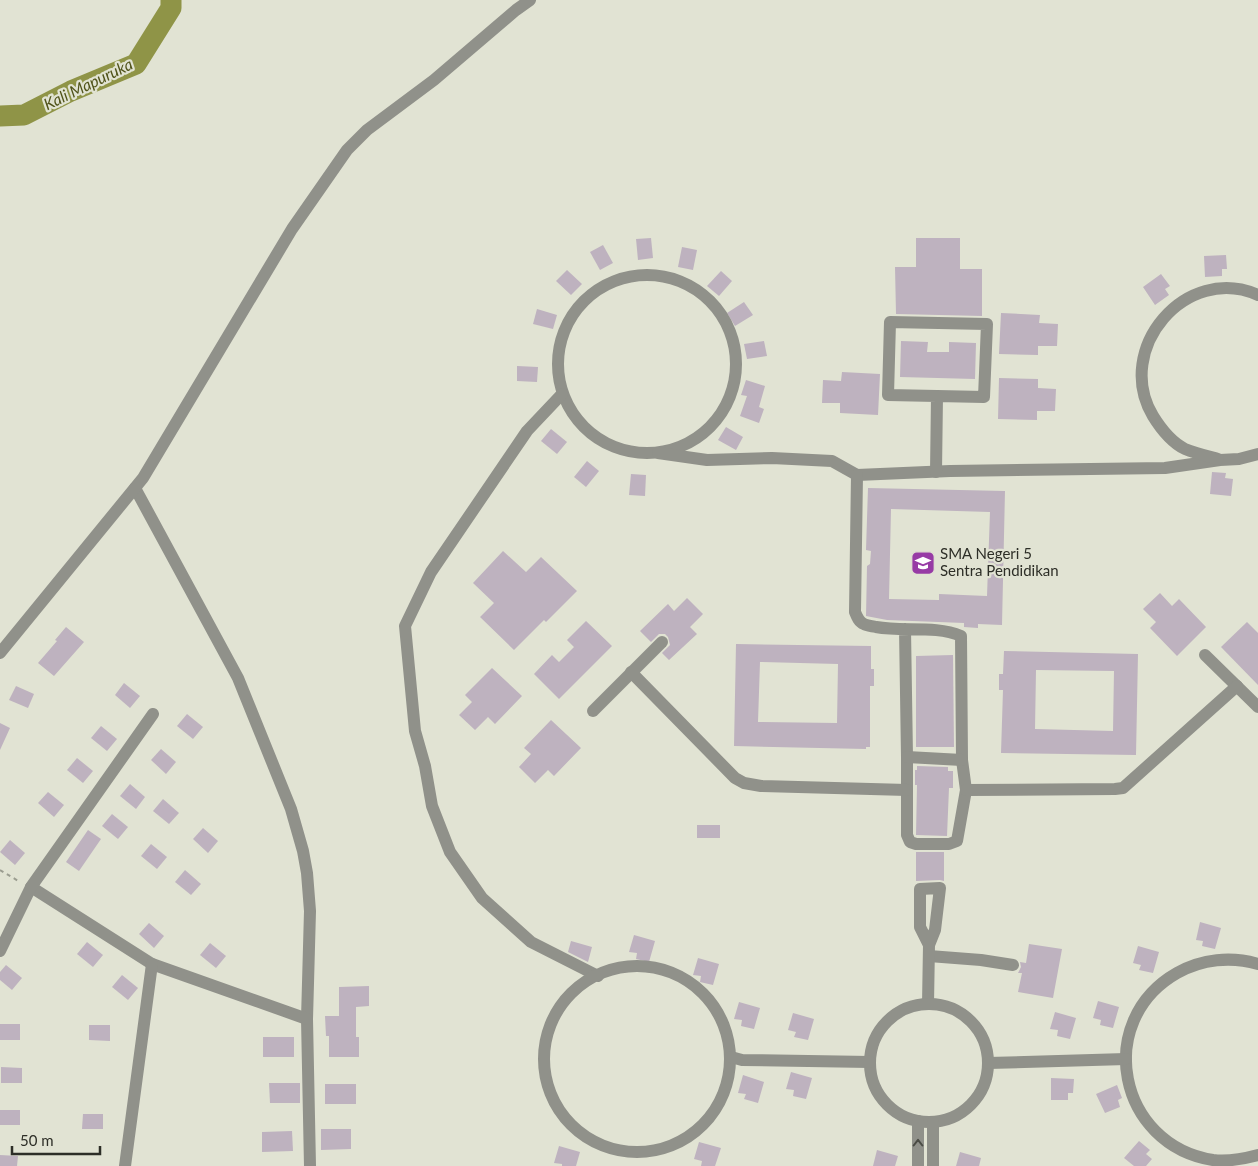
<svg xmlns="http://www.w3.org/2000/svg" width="1258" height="1166" font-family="Lato,sans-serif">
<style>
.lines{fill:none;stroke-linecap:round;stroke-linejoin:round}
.river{stroke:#8f9447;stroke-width:21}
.building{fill:#beb2bf;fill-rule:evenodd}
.path{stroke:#9b9d90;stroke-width:2;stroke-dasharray:4 4;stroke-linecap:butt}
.minor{stroke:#90918a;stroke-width:12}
.oneway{stroke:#4b4c45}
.labels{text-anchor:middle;stroke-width:4.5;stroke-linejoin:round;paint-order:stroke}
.poi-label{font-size:15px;fill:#2d2e27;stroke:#e1e3d3;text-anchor:start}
.water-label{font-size:16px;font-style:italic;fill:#50531a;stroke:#e1e3d3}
</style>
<rect width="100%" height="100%" fill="#e1e3d3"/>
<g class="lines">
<path class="river" d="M 0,116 L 24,115 L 71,91 L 136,64 L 171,8 L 171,0"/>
</g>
<g class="building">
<path d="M 651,238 L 653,258 L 638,260 L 636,239 Z"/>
<path d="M 916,238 L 960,238 L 960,269 L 982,269 L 982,316 L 896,314 L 895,267 L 916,267 Z"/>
<path d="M 603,245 L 613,263 L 600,270 L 590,252 Z"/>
<path d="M 682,247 L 697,250 L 693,270 L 678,267 Z"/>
<path d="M 1226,255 L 1227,269 L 1222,269 L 1222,276 L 1205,277 L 1204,256 Z"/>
<path d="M 567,270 L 582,284 L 571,295 L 556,281 Z"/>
<path d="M 721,271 L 732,281 L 719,296 L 707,286 Z"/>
<path d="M 1161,274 L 1170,286 L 1165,289 L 1169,295 L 1155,305 L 1143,287 Z"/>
<path d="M 744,302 L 753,315 L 735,326 L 727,313 Z"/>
<path d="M 537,309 L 557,315 L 553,329 L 533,324 Z"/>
<path d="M 1001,313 L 1040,315 L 1039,323 L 1058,324 L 1057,346 L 1038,346 L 1038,355 L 999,354 Z"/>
<path d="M 764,341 L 767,356 L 747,359 L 744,344 Z"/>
<path d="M 901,341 L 928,342 L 927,352 L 949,352 L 949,342 L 976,343 L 975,379 L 900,377 Z"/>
<path d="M 517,366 L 538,367 L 537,382 L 517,381 Z"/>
<path d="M 842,372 L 880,374 L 878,415 L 840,413 L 840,403 L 822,403 L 823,380 L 841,381 Z"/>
<path d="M 999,378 L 1038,379 L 1038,388 L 1056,389 L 1055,411 L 1037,411 L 1037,420 L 998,419 Z"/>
<path d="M 746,380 L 765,386 L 759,407 L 764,409 L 759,423 L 740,416 L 747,396 L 741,395 Z"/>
<path d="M 726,427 L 743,437 L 736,450 L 718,440 Z"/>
<path d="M 551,429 L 567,442 L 557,454 L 541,441 Z"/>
<path d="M 587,461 L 599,471 L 586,487 L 574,477 Z"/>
<path d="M 1212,472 L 1226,473 L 1225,478 L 1233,479 L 1231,496 L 1210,494 Z"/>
<path d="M 631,474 L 646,475 L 645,496 L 629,495 Z"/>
<path d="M 868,488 L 1005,491 L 1002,625 L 978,624 L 978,628 L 964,627 L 964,623 L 887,620 L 866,616 L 867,566 L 870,564 L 871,551 L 866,550 ZM 891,509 L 990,512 L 987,596 L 939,594 L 939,600 L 889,599 Z"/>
<path d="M 503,551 L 526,572 L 541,557 L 577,591 L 546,622 L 544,620 L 514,650 L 480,617 L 494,603 L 473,583 Z"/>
<path d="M 1160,593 L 1172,606 L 1179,599 L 1206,627 L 1177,656 L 1150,628 L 1156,622 L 1143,609 Z"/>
<path d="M 687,598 L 703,614 L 690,627 L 697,634 L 669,660 L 662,653 L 670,645 L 668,637 L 665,634 L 659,634 L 651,642 L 640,631 L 668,604 L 674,611 Z"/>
<path d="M 586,621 L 612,646 L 559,699 L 534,674 L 552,655 L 559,662 L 574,647 L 567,640 Z"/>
<path d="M 1247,622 L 1258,633 L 1258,685 L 1221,647 Z"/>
<path d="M 66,627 L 84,642 L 54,676 L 38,663 L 57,641 L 55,640 Z"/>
<path d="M 736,644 L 871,646 L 871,669 L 874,669 L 874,686 L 870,686 L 870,747 L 866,747 L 866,749 L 734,746 ZM 760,662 L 838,664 L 837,723 L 758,722 Z"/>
<path d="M 1004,651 L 1138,654 L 1136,755 L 1001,753 L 1003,690 L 999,690 L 999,674 L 1003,674 ZM 1036,670 L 1114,671 L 1113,731 L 1035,729 Z"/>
<path d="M 953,655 L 954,747 L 916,747 L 916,656 Z"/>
<path d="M 492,668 L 522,696 L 495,724 L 488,717 L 475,730 L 459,715 L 472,702 L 465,695 Z"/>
<path d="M 124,683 L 140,696 L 130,708 L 115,695 Z"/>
<path d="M 16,686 L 34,694 L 28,708 L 9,700 Z"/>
<path d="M 187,714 L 203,727 L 193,739 L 177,726 Z"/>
<path d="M 551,720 L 581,748 L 554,776 L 548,770 L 535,783 L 519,767 L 531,754 L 524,748 Z"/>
<path d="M 0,723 L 10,728 L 0,750 Z"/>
<path d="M 101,726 L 117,739 L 107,751 L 91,738 Z"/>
<path d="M 161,749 L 176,762 L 166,774 L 151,760 Z"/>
<path d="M 77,758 L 93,771 L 83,783 L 67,770 Z"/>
<path d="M 917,766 L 948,767 L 948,771 L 953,771 L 953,788 L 949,788 L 947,836 L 916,835 L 917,785 L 915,785 L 915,770 L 917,770 Z"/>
<path d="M 130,784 L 145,797 L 136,809 L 120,796 Z"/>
<path d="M 48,792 L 64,805 L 54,817 L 38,803 Z"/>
<path d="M 163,799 L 179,813 L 169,824 L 153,811 Z"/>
<path d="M 112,814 L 128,827 L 118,839 L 102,826 Z"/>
<rect x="697" y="825" width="23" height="13"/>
<path d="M 203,828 L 218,841 L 208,853 L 193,839 Z"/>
<path d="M 88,830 L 101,839 L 79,871 L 66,862 Z"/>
<path d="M 10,840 L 25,853 L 15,865 L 0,852 Z"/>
<path d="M 151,844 L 167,857 L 157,869 L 141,856 Z"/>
<path d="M 916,852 L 944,852 L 944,881 L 940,880 L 916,881 Z"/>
<path d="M 185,870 L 201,884 L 191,895 L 175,882 Z"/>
<path d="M 1200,922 L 1221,928 L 1215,949 L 1202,946 L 1203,941 L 1196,940 Z"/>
<path d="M 149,923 L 164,936 L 154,948 L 139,934 Z"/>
<path d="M 634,935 L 655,941 L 649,962 L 636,959 L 637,953 L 629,952 Z"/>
<path d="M 571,941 L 592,947 L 588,962 L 568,952 Z"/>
<path d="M 87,942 L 103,955 L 93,967 L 77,954 Z"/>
<path d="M 210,943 L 226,956 L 216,968 L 200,955 Z"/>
<path d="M 1029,944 L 1062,949 L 1053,998 L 1018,992 L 1022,973 L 1018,973 L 1021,967 L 1020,962 L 1026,963 Z"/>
<path d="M 1138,946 L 1159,952 L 1153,973 L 1139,970 L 1141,965 L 1133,963 Z"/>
<path d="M 698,958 L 719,964 L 713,985 L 700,982 L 701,976 L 693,975 Z"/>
<path d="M 6,965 L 22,978 L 12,990 L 0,980 L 0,972 Z"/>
<path d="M 122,975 L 138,988 L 128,1000 L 112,987 Z"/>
<path d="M 369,986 L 369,1006 L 356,1007 L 356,1037 L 359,1037 L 359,1057 L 329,1057 L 329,1036 L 326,1036 L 325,1016 L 339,1016 L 339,987 Z"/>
<path d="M 1098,1001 L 1119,1007 L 1113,1028 L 1100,1025 L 1101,1020 L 1093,1018 Z"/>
<path d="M 739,1002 L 760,1008 L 754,1029 L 741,1026 L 742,1020 L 734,1019 Z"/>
<path d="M 1055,1012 L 1076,1018 L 1070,1039 L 1057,1036 L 1058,1030 L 1050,1029 Z"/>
<path d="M 793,1013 L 814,1019 L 808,1040 L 794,1037 L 796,1032 L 788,1030 Z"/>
<rect x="0" y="1024" width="20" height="16"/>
<path d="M 89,1025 L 110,1025 L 110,1041 L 89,1040 Z"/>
<rect x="263" y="1037" width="31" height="20"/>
<path d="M 1,1067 L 22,1068 L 22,1083 L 1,1083 Z"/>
<path d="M 791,1072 L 812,1078 L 806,1099 L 793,1096 L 794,1090 L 786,1089 Z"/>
<path d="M 743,1075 L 764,1082 L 758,1103 L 744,1099 L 746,1094 L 738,1093 Z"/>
<path d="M 1051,1078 L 1074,1079 L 1073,1093 L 1068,1093 L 1068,1100 L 1051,1100 Z"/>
<path d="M 269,1083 L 300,1083 L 300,1103 L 270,1103 Z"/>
<rect x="325" y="1084" width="31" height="20"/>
<path d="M 1117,1085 L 1122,1098 L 1118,1100 L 1120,1107 L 1105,1113 L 1096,1094 Z"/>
<rect x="0" y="1110" width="20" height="15"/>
<path d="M 83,1114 L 103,1114 L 103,1129 L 82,1129 Z"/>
<path d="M 321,1129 L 351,1129 L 351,1149 L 321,1150 Z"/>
<path d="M 292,1131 L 293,1151 L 262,1152 L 262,1132 Z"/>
<path d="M 1139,1141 L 1150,1150 L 1146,1154 L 1152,1159 L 1146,1166 L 1134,1166 L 1124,1158 Z"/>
<path d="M 699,1142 L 721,1148 L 715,1166 L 701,1166 L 702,1161 L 694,1159 Z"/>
<path d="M 559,1146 L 580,1152 L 576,1166 L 562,1166 L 562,1164 L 554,1163 Z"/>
<path d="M 877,1150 L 898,1156 L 895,1166 L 873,1166 Z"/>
<path d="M 960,1152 L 981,1158 L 979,1166 L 956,1166 Z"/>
<path d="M 0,1155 L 18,1156 L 17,1166 L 0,1166 Z"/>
</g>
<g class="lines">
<path class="path" d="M 0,870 L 20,882"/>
<g class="minor">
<circle cx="647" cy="364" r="89"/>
<path d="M 562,394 L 527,431 L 431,572 L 405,626 L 415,731 L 425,766 L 432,806 L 450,852 L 482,898 L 531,942 L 598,976"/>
<path d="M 658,453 L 707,460 L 772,458 L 832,461 L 857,475 L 950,471 L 1165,468 L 1220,460 L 1239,459 L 1258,454"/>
<path d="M 1218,459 C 1207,456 1195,453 1185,449 C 1171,442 1161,429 1153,416 C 1113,349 1186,263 1258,295"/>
<path d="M 936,472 L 937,396 L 888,395 L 890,322 L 987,324 L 984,397 L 937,396"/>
<path d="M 857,475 L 855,612 C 857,617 859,622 864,624 C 867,626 872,626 876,627 C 903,632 935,625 961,636 L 962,760 L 966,790 L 957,841 L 949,844 L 916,844 L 910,842 L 907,835 L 907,757 L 905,629"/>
<path d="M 135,488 L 238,678 L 291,809 L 303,851 L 307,873 L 310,911 L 307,1019 L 310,1166"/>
<path d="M 0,653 L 143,478 L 292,229 L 347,150 L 367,130 L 434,80 L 516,10 L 530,0"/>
<path d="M 1205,655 L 1258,707"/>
<path d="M 631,672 L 735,778 L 744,783 L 761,786 L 907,790"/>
<path d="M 593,711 L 662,642"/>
<path d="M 907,757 L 962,760"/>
<path d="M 966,790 L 1115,789 L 1123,788 L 1237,686"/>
<path d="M 31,887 L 152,964 L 307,1019"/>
<path d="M 0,951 L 31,887 L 153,714"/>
<path d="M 929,956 L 981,960 L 1013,965"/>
<path d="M 1258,964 C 1231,956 1202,959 1177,973 C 1093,1021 1118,1145 1213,1160 C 1228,1162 1243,1159 1258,1155"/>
<circle cx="637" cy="1059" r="93"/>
<path d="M 928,1004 L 929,945 L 920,927 L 920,889 L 940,888 L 935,930 L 929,945"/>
<circle cx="929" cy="1063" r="59"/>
<path d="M 731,1057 L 742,1060 L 870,1062"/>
<path d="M 988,1063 L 1126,1059"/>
<path d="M 125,1166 L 152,964"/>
<path d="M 918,1166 L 918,1121"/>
<path d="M 933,1166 L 933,1122"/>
</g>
</g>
<defs><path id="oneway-chevron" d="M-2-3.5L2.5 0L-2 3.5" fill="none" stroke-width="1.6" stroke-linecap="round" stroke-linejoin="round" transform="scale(1.25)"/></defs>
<use class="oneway" href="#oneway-chevron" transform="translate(918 1143) rotate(-90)"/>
<defs>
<g id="school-square" transform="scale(1.25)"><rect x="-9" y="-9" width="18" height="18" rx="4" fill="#973ba5" stroke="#e1e3d3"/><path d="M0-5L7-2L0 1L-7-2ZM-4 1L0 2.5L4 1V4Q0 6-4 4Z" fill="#fff"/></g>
</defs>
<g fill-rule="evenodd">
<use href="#school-square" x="923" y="563"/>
</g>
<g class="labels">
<g class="poi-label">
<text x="940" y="559">SMA Negeri 5<tspan x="940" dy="17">Sentra Pendidikan</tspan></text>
</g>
<g class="water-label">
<text transform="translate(88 84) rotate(-26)" y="6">Kali Mapuruka</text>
</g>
</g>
<path d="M12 1146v8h88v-8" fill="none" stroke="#2d2e27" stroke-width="2.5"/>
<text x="20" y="1146" font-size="15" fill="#2d2e27" stroke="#e1e3d3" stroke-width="4" paint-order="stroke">50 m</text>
</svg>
